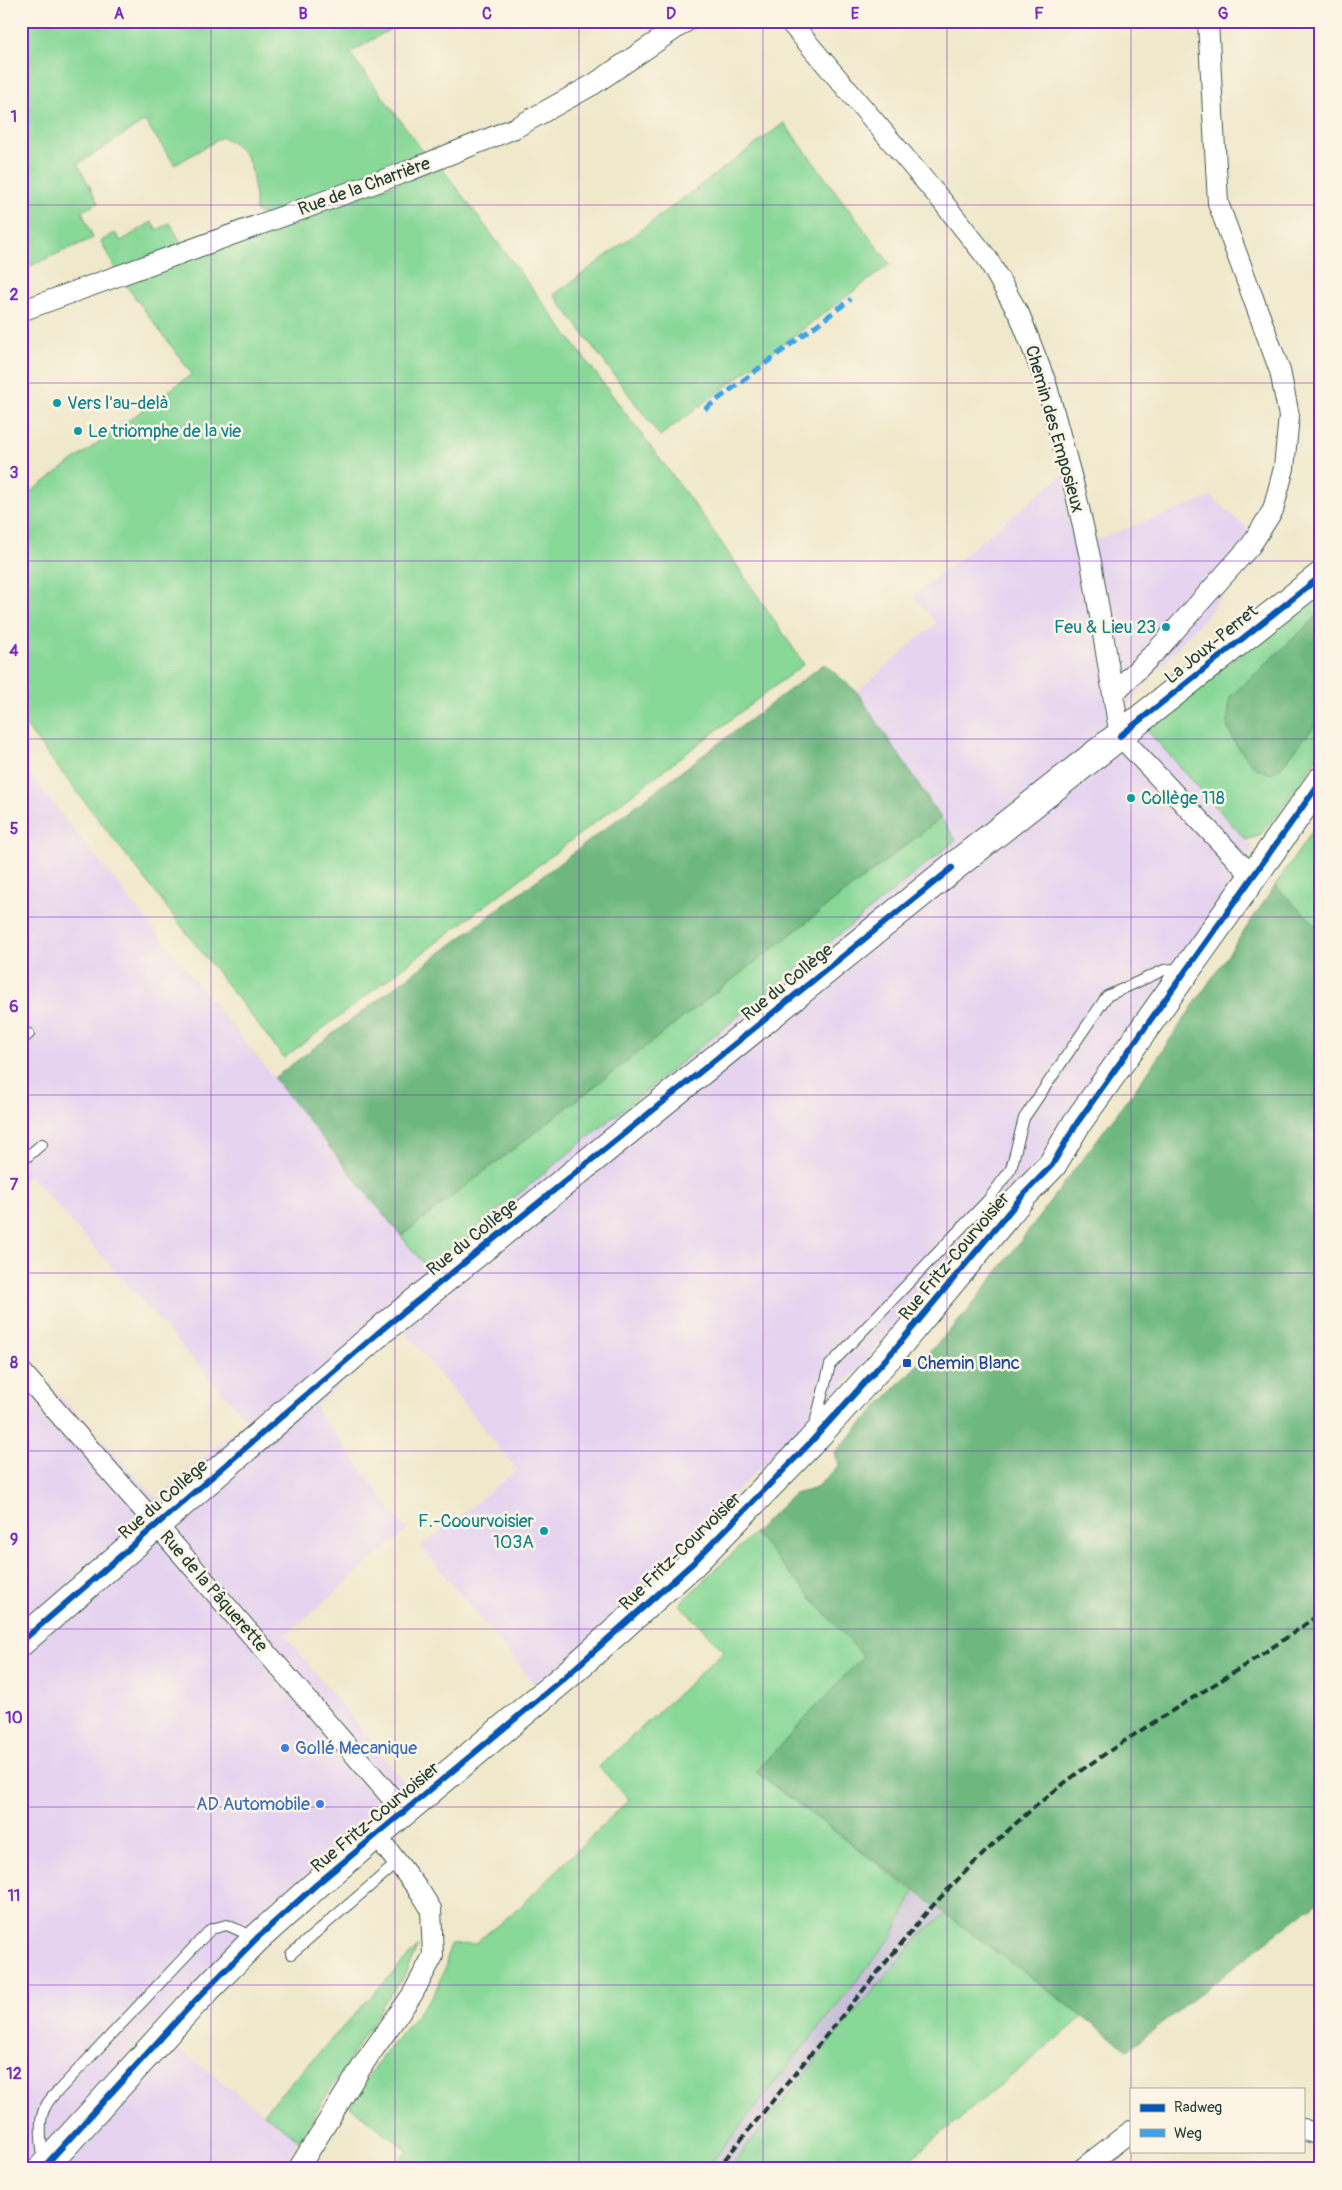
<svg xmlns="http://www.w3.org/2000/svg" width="1342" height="2190" font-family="Pangolin,sans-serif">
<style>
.built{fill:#e5d3f0}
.industrial{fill:#c7c0d8}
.green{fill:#88d898;stroke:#548a66}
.forest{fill:#6eb880;stroke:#467a5a}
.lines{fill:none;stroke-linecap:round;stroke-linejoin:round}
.service-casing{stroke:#3e574b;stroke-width:12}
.minor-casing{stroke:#3e574b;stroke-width:22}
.primary-casing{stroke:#3e574b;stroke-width:30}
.service{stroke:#fff;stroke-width:10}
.minor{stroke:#fff;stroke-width:20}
.primary{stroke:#fff;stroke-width:28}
.rail{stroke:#1f3d34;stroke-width:4;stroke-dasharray:8 4;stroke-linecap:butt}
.quiet{stroke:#3da4eb;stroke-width:5;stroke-dasharray:10 5;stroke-linecap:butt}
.cycleway-casing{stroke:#fcf5e5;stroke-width:9}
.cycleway{stroke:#0057b8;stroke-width:6}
.grid{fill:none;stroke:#7b2cbf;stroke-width:1;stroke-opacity:0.55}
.culture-dot{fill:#0f9aa8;stroke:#fcf5e5;stroke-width:2}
.transit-dot{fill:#1a4fb4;stroke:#fcf5e5;stroke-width:2}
.shop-dot{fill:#3f7fe0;stroke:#fcf5e5;stroke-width:2}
.labels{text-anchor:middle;stroke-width:5;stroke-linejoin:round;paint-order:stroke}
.street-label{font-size:18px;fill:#1f3d34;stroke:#fcf5e5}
.culture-label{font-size:18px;fill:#0d838f;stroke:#fcf5e5;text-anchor:start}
.transit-label{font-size:18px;fill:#164399;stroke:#fcf5e5;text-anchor:start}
.shop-label{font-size:18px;fill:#366cbe;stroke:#fcf5e5;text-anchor:start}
.neatline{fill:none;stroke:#7b2cbf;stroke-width:2}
.grid-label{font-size:16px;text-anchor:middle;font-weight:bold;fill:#7b2cbf}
</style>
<rect width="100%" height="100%" fill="#fcf5e5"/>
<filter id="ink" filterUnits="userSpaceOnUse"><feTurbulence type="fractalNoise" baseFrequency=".02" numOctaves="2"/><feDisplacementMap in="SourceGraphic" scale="10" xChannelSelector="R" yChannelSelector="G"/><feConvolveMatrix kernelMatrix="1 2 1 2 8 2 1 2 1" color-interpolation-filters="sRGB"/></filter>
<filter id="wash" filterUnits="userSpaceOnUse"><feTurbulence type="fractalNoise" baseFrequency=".0096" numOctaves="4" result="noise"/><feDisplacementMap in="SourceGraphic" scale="20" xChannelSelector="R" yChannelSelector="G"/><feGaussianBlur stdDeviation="1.12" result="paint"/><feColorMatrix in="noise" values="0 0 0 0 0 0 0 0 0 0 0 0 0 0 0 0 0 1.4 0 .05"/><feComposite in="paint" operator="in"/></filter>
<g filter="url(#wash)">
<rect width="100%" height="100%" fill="#efe8cb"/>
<path class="built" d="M 1076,464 L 1096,540 L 1211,497 L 1268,545 L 1126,706 L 1253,848 L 1236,880 L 1021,1186 L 830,1400 L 678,1548 L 656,1581 L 538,1688 L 421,1547 L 517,1470 L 403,1329 L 314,1407 L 407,1530 L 285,1635 L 412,1792 L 273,1905 L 153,2030 L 299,2140 L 282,2169 L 21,2169 L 21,1354 L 157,1499 L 246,1419 L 30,1175 L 21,1182 L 21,764 L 427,1268 L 955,840 L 857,692 L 936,623 L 913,596 Z"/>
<path class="industrial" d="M 914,1892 L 946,1914 L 924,1931 L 849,2019 L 729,2169 L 706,2169 L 893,1935 Z"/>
<g class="green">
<path d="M 21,21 L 404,21 L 350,53 L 427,156 L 266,217 L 256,211 C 252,177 258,154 222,137 L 175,165 L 145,121 L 78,164 L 98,203 L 82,211 L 93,238 L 21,270 Z"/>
<path d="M 784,123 L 890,264 L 660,436 L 554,295 Z"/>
<path d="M 441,167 L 705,519 L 804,664 L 284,1058 L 21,720 L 21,499 L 192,374 L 125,284 Z"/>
<path d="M 152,222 L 157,230 L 170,223 L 184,248 L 117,273 L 101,241 L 115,233 L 121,241 Z"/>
<path d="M 1321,590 L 1321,613 L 1230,697 L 1283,765 L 1321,718 L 1321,752 L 1276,817 L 1259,836 L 1246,840 L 1146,729 Z"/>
<path d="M 941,818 L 956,840 L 427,1268 L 401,1236 Z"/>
<path d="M 1321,818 L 1321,930 L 1275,886 Z"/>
<path d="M 754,1533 L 864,1656 L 756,1772 L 914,1892 L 893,1935 L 706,2169 L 390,2169 L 408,2151 L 350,2106 L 374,2067 L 435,1992 L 445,1968 L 450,1945 L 474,1944 L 520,1907 L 629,1799 L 599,1767 L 724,1651 L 679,1604 Z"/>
<path d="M 946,1914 L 1083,2017 L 898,2169 L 729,2169 L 849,2019 L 924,1931 Z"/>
<path d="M 418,1946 L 403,1978 L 385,2002 L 299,2140 L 263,2113 Z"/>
</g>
<g class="forest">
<path d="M 1321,613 L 1321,718 L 1283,765 L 1271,774 L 1254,767 L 1234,742 L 1227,726 L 1230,697 Z"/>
<path d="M 824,664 L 857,692 L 941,818 L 401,1236 L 274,1078 Z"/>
<path d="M 1275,886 L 1321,930 L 1321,1899 L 1128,2050 L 756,1772 L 863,1656 L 754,1533 L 794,1494 L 814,1489 L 839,1466 L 835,1452 L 967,1312 L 1145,1076 Z"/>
</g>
</g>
<g filter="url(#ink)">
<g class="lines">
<g class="service-casing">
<g id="service">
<path d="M 21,1041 L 29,1034"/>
<path d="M 21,1162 L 42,1144"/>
<path d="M 988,1200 L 1011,1169 L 1024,1118 L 1107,996 L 1164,970 L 1184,968"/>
<path d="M 814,1427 L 830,1365 L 988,1200 L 1007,1214"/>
<path d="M 291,1954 L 398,1862"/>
<path d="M 43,2161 C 41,2132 34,2111 59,2090 L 211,1929 L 227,1925 L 254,1937"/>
</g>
</g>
<g class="minor-casing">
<g id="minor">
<path d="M 789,21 L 942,201 L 987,258 L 1020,316 L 1046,383 L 1075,490 L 1091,562 L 1120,736 L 1253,877"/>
<path d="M 21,311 L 408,171 L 515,128 L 594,84 L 687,21"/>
<path d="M 1114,693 L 1159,648 L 1251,545 L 1273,510 L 1284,468 L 1289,416 L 1280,371 L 1218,203 L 1208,21"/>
<path d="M 21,1371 L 148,1515 L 404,1812"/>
<path d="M 1303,2129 L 1321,2136"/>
<path d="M 298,2169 L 366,2060 L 412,1995 L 433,1956 L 431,1909 L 421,1893 L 377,1836"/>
<path d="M 1082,2169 L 1131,2131"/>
</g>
</g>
<g class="primary-casing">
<g id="primary">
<path d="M 21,1642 L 385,1327 L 952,868 L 1321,576"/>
<path d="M 42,2169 L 193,2003 L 257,1938 L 316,1885 L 564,1678 L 693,1563 L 810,1443 L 894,1350 L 1024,1194 L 1052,1165 L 1077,1123 L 1321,781"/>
</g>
</g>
<use href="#service" class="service"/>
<use href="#minor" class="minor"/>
<use href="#primary" class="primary"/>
<path class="rail" d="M 717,2169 L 927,1912 C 976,1859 1027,1809 1086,1767 C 1163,1713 1246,1669 1321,1613"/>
<path class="quiet" d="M 705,409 L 851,299"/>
<g class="cycleway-casing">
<g id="cycleway">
<path d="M 1120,736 L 1321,576"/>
<path d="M 21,1642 L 385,1327 L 952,868"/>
<path d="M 42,2169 L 193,2003 L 257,1938 L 316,1885 L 564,1678 L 693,1563 L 810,1443 L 894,1350 L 1024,1194 L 1052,1165 L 1077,1123 L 1321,781"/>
</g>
</g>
<use href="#cycleway" class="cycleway"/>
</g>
</g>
<path class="grid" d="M 211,21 L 211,2169M 395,21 L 395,2169M 579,21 L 579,2169M 763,21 L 763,2169M 947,21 L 947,2169M 1131,21 L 1131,2169M 21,205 L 1321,205M 21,383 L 1321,383M 21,561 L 1321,561M 21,739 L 1321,739M 21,917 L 1321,917M 21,1095 L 1321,1095M 21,1273 L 1321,1273M 21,1451 L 1321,1451M 21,1629 L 1321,1629M 21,1807 L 1321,1807M 21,1985 L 1321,1985"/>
<g class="culture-dot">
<circle cx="57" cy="403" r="5"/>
<circle cx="78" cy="431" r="5"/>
<circle cx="1166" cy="627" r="5"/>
<circle cx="1131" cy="798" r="5"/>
<circle cx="544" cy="1531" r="5"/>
</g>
<rect class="transit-dot" x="902" y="1358" width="10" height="10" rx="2.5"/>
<g class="shop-dot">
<circle cx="285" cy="1748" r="5"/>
<circle cx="320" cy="1804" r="5"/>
</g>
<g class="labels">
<g class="street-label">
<text transform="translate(364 186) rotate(-20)" y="6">Rue de la Charrière</text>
<text transform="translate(1055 429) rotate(74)" y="6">Chemin des Emposieux</text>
<text transform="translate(1211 644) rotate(-39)" y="6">La Joux-Perret</text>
<text transform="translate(787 982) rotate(-39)" y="6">Rue du Collège</text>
<text transform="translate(472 1237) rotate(-39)" y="6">Rue du Collège</text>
<text transform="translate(954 1256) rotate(-50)" y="6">Rue Fritz-Courvoisier</text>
<text transform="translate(163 1499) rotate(-41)" y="6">Rue du Collège</text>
<text transform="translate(680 1551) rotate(-44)" y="6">Rue Fritz-Courvoisier</text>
<text transform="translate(214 1591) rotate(49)" y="6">Rue de la Pâquerette</text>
<text transform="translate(375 1817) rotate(-40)" y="6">Rue Fritz-Courvoisier</text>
</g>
<g class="culture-label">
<text x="67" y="409">Vers l'au-delà</text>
<text x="88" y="437">Le triomphe de la vie</text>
<text x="1156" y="633" text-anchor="end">Feu &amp; Lieu 23</text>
<text x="1141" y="804">Collège 118</text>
<text x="534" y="1527" text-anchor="end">F.-Coourvoisier<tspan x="534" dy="21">103A</tspan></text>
</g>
<g class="transit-label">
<text x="917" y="1369">Chemin Blanc</text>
</g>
<g class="shop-label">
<text x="295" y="1754">Gollé Mecanique</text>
<text x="310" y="1810" text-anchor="end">AD Automobile</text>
</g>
</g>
<rect width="1342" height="2190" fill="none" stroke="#fcf5e5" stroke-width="55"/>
<rect x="1130" y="2088" width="175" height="65" fill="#fcf5e5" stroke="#a4ab9e"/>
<rect x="1140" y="2104" width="25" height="8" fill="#0057b8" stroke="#a4ab9e"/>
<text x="1174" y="2112" font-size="15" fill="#1f3d34">Radweg</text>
<rect x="1140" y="2129" width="25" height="8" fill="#3da4eb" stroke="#a4ab9e"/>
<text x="1174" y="2138" font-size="15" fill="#1f3d34">Weg</text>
<rect x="28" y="28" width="1286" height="2134" class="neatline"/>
<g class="grid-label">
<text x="119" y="19">A</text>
<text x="303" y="19">B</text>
<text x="487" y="19">C</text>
<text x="671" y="19">D</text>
<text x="855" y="19">E</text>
<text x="1039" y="19">F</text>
<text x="1223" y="19">G</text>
<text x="14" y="122">1</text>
<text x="14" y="300">2</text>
<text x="14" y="478">3</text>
<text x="14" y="656">4</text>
<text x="14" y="834">5</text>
<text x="14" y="1012">6</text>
<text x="14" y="1190">7</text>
<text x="14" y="1368">8</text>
<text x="14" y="1545">9</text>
<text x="14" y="1723">10</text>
<text x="14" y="1901">11</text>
<text x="14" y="2079">12</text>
</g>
</svg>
